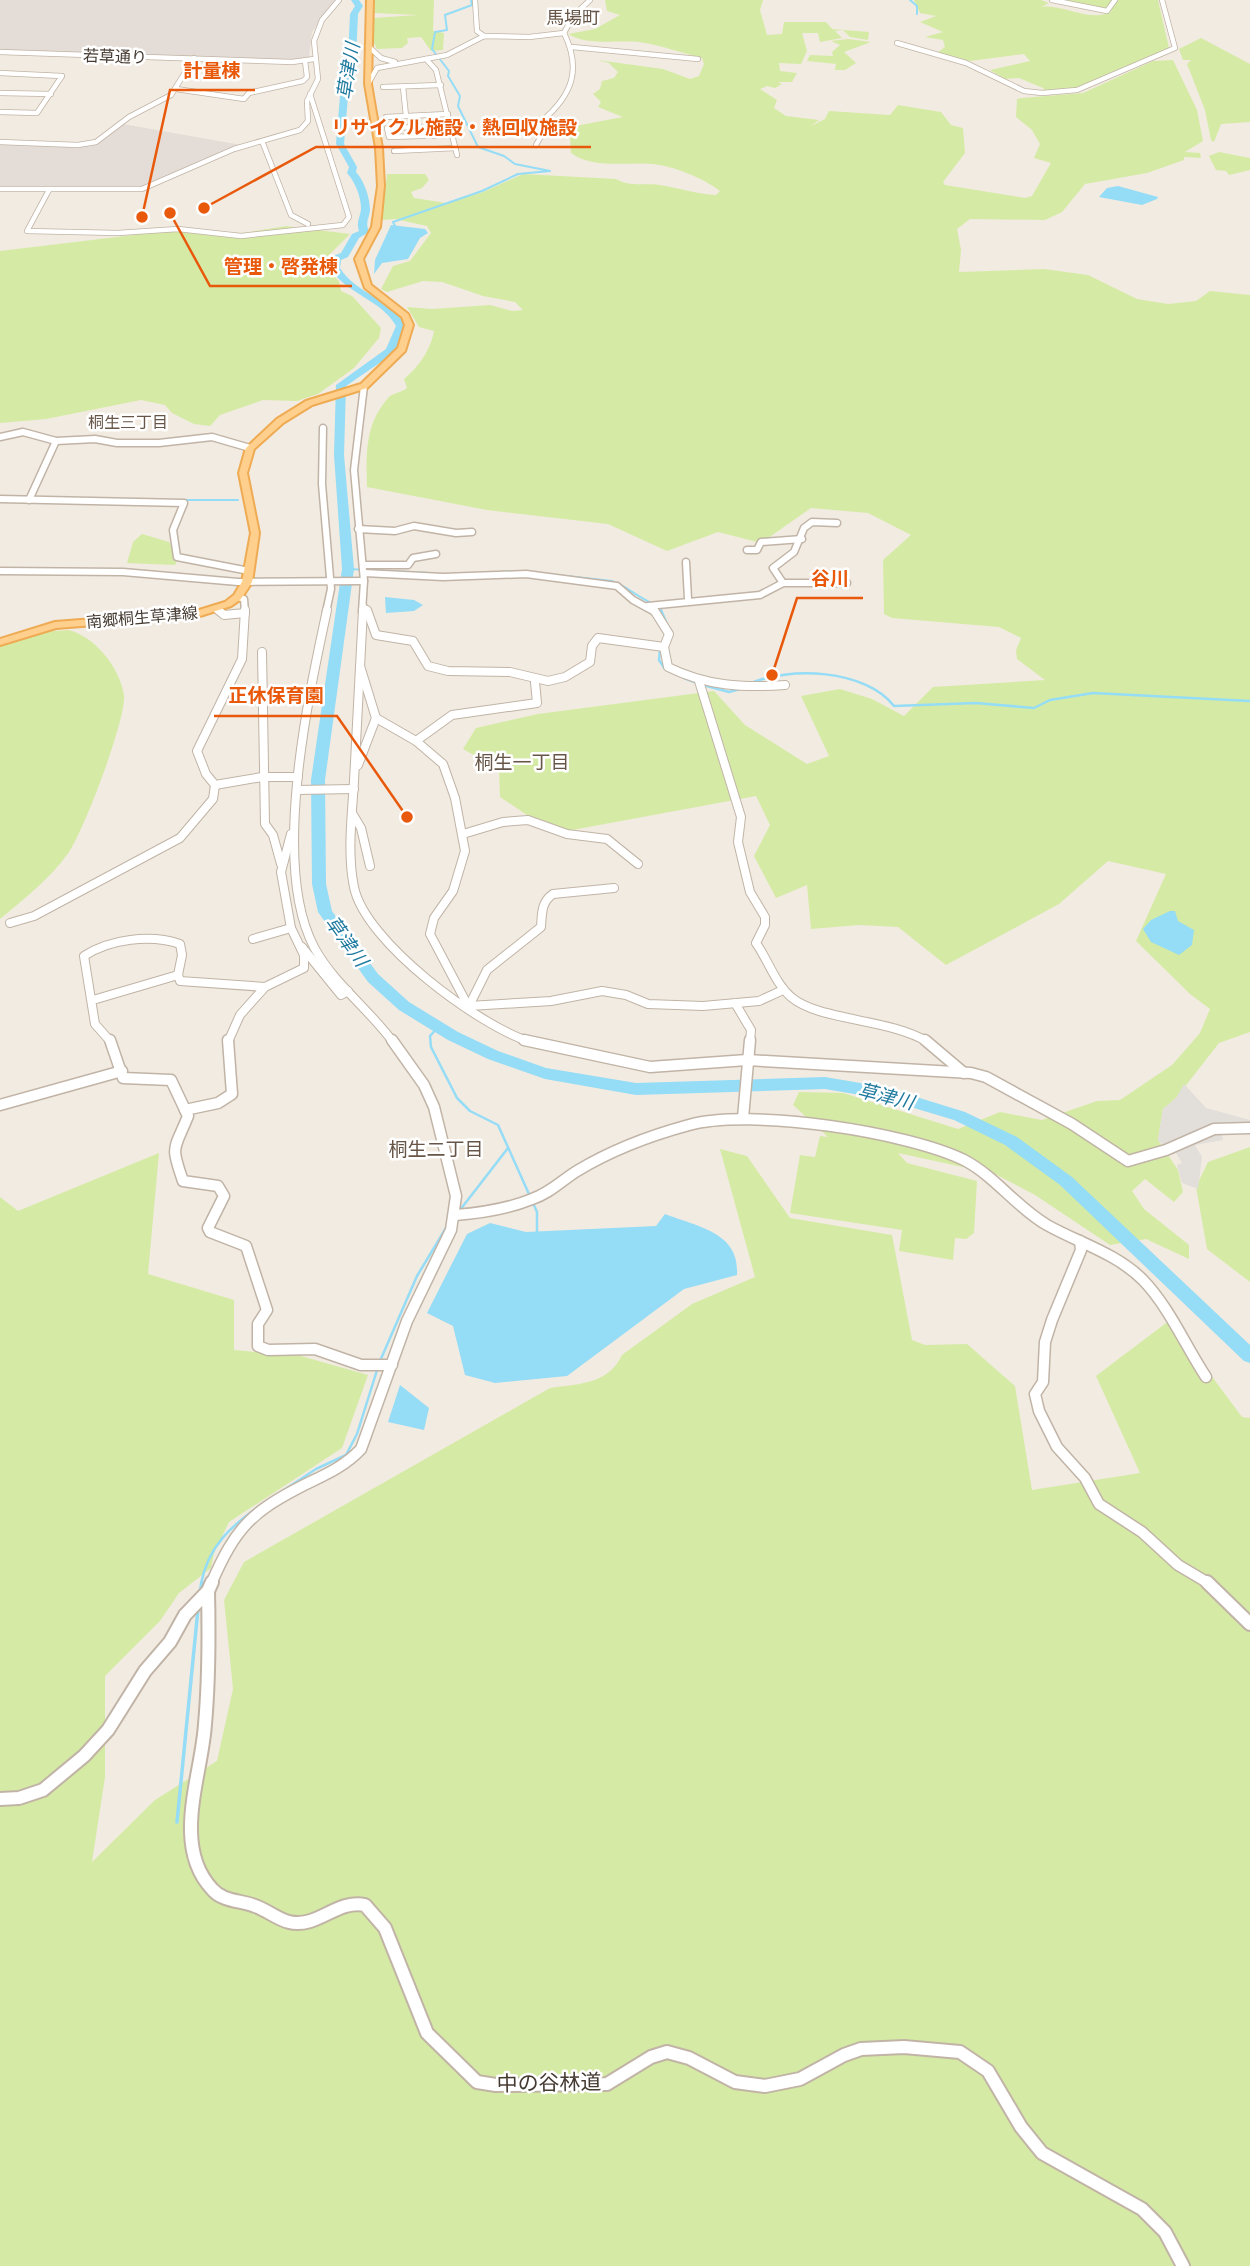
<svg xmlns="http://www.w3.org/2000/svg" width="1250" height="2266" font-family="'PT Sans','Noto Sans JP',sans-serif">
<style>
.industrial{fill:#e4dcd6}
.green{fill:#d5eba5}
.parking{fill:#e2deda}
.water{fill:#95dcf6}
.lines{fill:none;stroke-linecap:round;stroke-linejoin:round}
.stream-far2{stroke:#95dcf6;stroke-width:2}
.stream-far1{stroke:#95dcf6;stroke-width:2.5}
.stream{stroke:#95dcf6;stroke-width:3.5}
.river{fill:#95dcf6;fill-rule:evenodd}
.minor-far4-casing{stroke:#c1b4a6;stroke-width:6}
.minor-far3-casing{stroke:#c1b4a6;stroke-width:9}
.minor-far2-casing{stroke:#c1b4a6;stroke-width:10}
.minor-far1-casing{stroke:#c1b4a6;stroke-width:13}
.minor-casing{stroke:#c1b4a6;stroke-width:16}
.major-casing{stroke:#eeab53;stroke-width:4}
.minor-far4{stroke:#fff;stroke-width:4.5}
.minor-far3{stroke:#fff;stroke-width:6}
.minor-far2{stroke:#fff;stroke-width:8}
.minor-far1{stroke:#fff;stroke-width:10}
.minor{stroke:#fff;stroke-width:12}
.major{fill:#ffcf8d;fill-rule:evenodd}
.labels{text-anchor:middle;stroke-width:5;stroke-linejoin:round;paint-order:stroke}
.far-street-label{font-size:16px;fill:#443a31;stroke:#fff}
.far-neighbourhood-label{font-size:16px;fill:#675648;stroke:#fff}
.far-quarter-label{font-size:18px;fill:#675648;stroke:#fff}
.water-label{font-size:19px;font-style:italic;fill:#1f7a9f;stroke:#fff}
.neighbourhood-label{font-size:19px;fill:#675648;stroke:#fff}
.near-street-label{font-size:21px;fill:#443a31;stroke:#fff}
.leader{fill:none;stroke:#e8590c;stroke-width:2.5}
.callout-dot{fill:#e8590c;stroke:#fff;stroke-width:2.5}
.callout-label{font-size:19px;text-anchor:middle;font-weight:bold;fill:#e8590c;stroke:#fff;stroke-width:5;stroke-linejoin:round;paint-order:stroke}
</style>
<rect width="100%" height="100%" fill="#f2ebe1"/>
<g class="industrial">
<path d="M 0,0 L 335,0 L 312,32 L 309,57 L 300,60 L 0,51 Z"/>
<path d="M 123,124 L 241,145 L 136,189 L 0,187 L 0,144 L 93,145 L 102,141 Z"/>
</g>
<g class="green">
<path d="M 375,0 L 434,0 L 433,31 L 444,33 L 443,50 L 431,51 L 421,37 L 407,38 L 408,43 L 402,48 L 377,49 L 373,41 L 373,18 L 418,15 L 374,13 Z"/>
<path d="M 605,0 L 763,0 L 760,10 L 767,35 L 782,34 L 784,22 L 826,22 L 832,29 L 869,32 L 868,40 L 850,37 L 843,30 L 835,31 L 842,38 L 820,42 L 818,33 L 802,33 L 807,51 L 801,64 L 779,63 L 780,71 L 797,73 L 792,82 L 778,82 L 782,84 L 775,88 L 767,86 L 760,89 L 777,100 L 774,108 L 786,116 L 819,120 L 811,126 L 825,119 L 829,111 L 890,115 L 898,105 L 941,112 L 951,125 L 963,128 L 965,153 L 943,182 L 945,185 L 1025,198 L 1032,196 L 1051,163 L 1034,158 L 1040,144 L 1032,130 L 1016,117 L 1017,99 L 1022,98 L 1083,93 L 1153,61 L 1173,60 L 1197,110 L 1203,141 L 1185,152 L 1200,153 L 1201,158 L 1184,157 L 1184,160 L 1147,173 L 1085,184 L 1062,212 L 1045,220 L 970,219 L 957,229 L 961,250 L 959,272 L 1044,269 L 1088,275 L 1137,299 L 1168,304 L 1196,301 L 1210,291 L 1250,295 L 1250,1032 L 1219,1043 L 1176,1098 L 1163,1109 L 1158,1140 L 1178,1170 L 1183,1192 L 1174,1202 L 1145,1179 L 1132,1191 L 1144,1209 L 1189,1245 L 1189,1259 L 1146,1239 L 1110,1245 L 1035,1195 L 995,1174 L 898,1153 L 907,1163 L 977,1181 L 974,1233 L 966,1239 L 955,1238 L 953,1260 L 899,1251 L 902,1230 L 790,1213 L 800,1155 L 815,1157 L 820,1136 L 828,1137 L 793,1105 L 799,1092 L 843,1093 L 958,1129 L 1000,1112 L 1042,1120 L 1097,1101 L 1120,1100 L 1172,1065 L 1200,1033 L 1210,1009 L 1190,994 L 1136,941 L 1166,874 L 1108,861 L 1059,904 L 946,965 L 898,927 L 859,925 L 811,929 L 807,885 L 776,898 L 754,856 L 770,825 L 756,796 L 567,831 L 530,817 L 500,797 L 499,769 L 463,749 L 476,728 L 538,714 L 714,691 L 745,725 L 807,764 L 829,756 L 801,696 L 840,689 L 872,699 L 904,716 L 933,687 L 1045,680 L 1017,659 L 1016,650 L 1021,638 L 999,627 L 892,618 L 884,614 L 883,560 L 911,535 L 868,513 L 811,508 L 761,543 L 718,532 L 667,551 L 608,524 L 487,510 L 367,487 C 366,454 365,424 388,398 C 392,393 401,393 407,388 L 404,379 C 418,368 431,349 434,331 L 419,327 L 407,307 L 432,309 L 490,305 L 512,311 L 523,310 L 515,302 L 483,296 L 442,282 L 423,281 L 387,292 L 381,289 L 393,266 L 410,261 L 431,233 L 427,226 L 395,219 L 382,220 L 387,174 L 425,174 L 429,180 L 422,188 L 411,192 L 414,198 L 446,203 L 483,192 L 523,174 L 616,179 C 629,187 645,183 660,185 C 679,188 697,194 716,195 L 720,191 C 705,179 672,165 651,164 C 625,162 593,169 571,153 L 570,136 L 575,126 L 623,117 L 598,107 L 601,102 L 593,94 L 600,89 L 602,81 L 614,78 L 618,72 L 609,63 L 597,60 L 663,69 L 690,79 L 699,76 L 704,64 L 702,58 C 682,53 660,45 639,42 C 617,40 588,46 568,34 L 595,29 L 620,15 L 607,11 Z"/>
<path d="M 914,0 L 1041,0 L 1049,3 L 1041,7 C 1063,3 1091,24 1112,11 L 1064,0 L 1158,0 L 1169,48 L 1073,89 L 1044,91 L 1043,88 L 1019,78 L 1005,79 L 990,70 L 1030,61 L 1024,54 L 970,61 L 937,53 L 945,47 L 943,40 L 925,37 L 943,32 L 920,22 L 936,16 L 920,13 Z"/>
<path d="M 1201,38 L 1250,64 L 1250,122 L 1221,124 L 1214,142 L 1211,140 L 1205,110 L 1187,64 L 1191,60 L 1183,60 L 1179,49 Z"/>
<path d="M 848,39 L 871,42 L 844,52 L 856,63 L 845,70 L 835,70 L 836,64 L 807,61 L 810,55 L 833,56 L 832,52 L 840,45 L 831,41 Z"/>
<path d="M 1219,152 L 1250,158 L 1250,170 L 1229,175 L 1226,171 L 1216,170 L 1209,156 Z"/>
<path d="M 286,226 L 350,234 L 328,256 L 323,266 L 339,281 L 341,291 L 352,296 L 381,328 L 379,338 L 354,368 L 318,394 L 297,401 L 263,400 L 220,415 L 210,426 L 194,424 L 172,413 L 165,405 L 141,400 L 46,419 L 0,423 L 0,251 L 175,230 L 243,233 Z"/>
<path d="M 142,534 L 169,542 L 178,559 L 175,565 L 127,563 L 133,542 Z"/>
<path d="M 68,630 C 94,635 121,669 124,696 C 126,720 84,830 69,852 C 51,878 24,899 0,919 L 0,643 L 17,634 Z"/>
<path d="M 1250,1147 L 1250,1282 L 1207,1249 L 1196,1187 L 1208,1162 Z"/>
<path d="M 720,1149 L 747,1156 L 790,1218 L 892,1235 L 912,1340 L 925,1345 L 967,1344 L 1015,1386 L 1032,1490 L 1140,1473 L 1096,1376 L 1170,1320 L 1242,1417 L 1250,1418 L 1250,2266 L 0,2266 L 0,1197 L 18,1211 L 159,1153 L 148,1274 L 234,1300 L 234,1350 L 301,1356 L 368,1375 L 342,1448 L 229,1522 L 214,1553 L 211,1568 L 179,1593 L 160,1621 L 105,1676 L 105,1777 L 92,1862 L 155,1800 L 217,1761 L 233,1689 L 224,1600 L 244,1562 L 550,1388 C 578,1384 609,1384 622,1355 L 692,1304 L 755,1277 Z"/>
</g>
<path class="parking" d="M 1184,1084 L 1206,1108 L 1250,1120 L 1250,1128 L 1221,1130 L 1223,1140 L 1195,1145 L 1202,1157 L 1198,1189 L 1182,1183 L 1177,1165 L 1182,1163 L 1176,1153 L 1151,1160 L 1146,1156 L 1166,1149 L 1158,1140 L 1163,1109 L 1176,1098 Z"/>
<g class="water">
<path d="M 1118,186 L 1158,197 L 1157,199 L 1142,205 L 1099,197 L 1107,188 Z"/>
<path d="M 391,225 L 425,229 L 428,233 L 420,238 L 408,259 L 382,263 L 374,274 L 375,260 Z"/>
<path d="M 385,597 L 414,600 L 423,605 L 414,611 L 386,613 Z"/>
<path d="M 1170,911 L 1175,911 L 1178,921 L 1194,930 L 1192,945 L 1179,955 L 1151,942 L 1143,929 L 1151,920 Z"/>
<path d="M 665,1214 C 698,1227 740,1232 737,1275 L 684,1289 L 567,1376 L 495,1383 L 465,1375 L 453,1326 L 427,1313 L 467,1234 L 490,1223 L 526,1232 L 656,1226 Z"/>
<path d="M 400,1385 L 429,1408 L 424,1430 L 388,1422 Z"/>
</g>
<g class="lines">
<g class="stream-far2">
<path d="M 910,0 L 917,6 L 917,14"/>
<path d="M 395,226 L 393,222 L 482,191 L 518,174 L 550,171 L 515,164 L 504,156 L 478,147 L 458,106 L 460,96 L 448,76 L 449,71 L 432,49 L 435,32 L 447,30 L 445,15 L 472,5 L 471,0"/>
<path d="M 182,500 L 238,500"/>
<path d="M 348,569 L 431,573"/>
<path d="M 500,572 L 514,571"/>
<path d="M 539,573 L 612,581 C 627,586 638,598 654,604"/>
<path d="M 660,607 L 662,612"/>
</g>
<g class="stream-far1">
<path d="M 661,610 L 667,624"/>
<path d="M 660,650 L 659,660 L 665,669"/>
<path d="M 684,678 L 697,683"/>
<path d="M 749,684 C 789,666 865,669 894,706 L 976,703 L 1034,708 L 1050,700 L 1093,693 L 1250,701"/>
<path d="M 703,685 L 729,692 L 744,688"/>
<path d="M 438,1027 L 430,1036 L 431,1047 L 457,1098 L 470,1111 L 498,1125 L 537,1212 L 537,1234"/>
<path d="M 460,1210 L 508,1148"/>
<path d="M 380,1361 L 417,1276 L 449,1223"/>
<path d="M 275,1496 L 316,1469 L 346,1455 L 357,1434 L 378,1367"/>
<path d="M 201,1584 C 208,1546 231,1526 261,1505"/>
</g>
<g class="stream">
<path d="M 200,1592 L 202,1582"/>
<path d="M 177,1822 L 198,1609"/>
</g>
<path class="river" d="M 351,0 L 359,0 L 363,6 L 358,14 L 356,58 L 350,63 L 355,69 L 350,74 L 353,79 L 349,86 L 352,91 L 348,96 L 344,144 L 357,167 L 356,172 C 364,180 370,198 370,210 C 369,219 365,222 369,232 L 359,238 L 348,257 L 341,260 L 340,268 C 356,294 390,298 406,326 L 394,353 L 346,386 L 344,455 L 354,569 L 325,780 L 326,884 L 332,911 L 378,974 L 409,1002 L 458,1032 L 498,1051 L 546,1068 L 636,1083 L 825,1077 L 884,1087 L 965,1112 L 1017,1137 L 1072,1177 L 1250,1345 L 1250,1363 L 1244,1361 L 1060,1185 L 1005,1145 L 954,1120 L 884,1099 L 825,1089 L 636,1095 L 545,1079 L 488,1059 L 448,1040 L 399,1010 L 368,982 L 318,912 L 312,884 L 311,780 L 342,569 L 334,455 L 336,385 L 386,349 L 396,326 C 381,299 347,295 330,268 L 333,256 L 341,253 L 352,234 L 359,231 C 356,222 360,218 361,209 C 361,196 355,182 347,173 L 349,167 L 336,144 L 340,96 L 344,91 L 341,86 L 345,79 L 342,74 L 347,69 L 342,63 L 348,57 L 350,14 L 355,6 Z"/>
<g class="minor-far4-casing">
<g id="minor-far4">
<path d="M 475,0 L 477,31 L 484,36"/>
<path d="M 1052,0 L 1107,11 L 1115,0"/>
<path d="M 897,43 L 966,63 L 1024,91 L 1042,93 L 1077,90 L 1175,48 L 1162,0"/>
<path d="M 368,46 L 381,58 L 395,62"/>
<path d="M 572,47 L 698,59"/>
<path d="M 0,52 L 292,62 L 314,59"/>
<path d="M 426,59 L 436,70 L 457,155"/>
<path d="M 0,73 L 62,76 L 37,113 L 0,112"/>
<path d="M 368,84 L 377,68 L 447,55 L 484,36 L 529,37 L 564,33"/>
<path d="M 383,87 L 441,85"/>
<path d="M 403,87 L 406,116"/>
<path d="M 176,89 L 244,99 L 249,93 L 303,81 L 307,77 L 305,61"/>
<path d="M 0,93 L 51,94"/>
<path d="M 386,117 L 448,114"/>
<path d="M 451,126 L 387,128 L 389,137 L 453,135"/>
<path d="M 262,141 L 291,215 L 308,224"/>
<path d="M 0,142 L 78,145 L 96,142 L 129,117 L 171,95 L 194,58"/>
<path d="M 536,145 L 544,131 L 542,121 C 572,95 582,70 564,33 L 573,16 L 590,0"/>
<path d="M 394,151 L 456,148"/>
<path d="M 0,189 L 142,189 L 234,149 L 300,130 L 308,121 L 307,101 L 318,79 L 314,41 L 322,20 L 339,0"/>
<path d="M 49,190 L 27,231 L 118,233 L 178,229 L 241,236 L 343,225 L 349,217 L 310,94"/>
</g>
</g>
<g class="minor-far3-casing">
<g id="minor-far3">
<path d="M 323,428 L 322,484 L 331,589 L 326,612"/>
<path d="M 0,437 L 23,432 L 56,441 L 95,439 L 117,443 L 159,443 L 212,437 L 250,448"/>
<path d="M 0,499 L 184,503 L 173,530 L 177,557 L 249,571"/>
<path d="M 29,500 L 56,441"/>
<path d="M 358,529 L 395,531 L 414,526 L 456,533 L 472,532"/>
<path d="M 747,550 L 757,550 L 761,542 L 802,539"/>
<path d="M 686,562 L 688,599"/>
<path d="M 363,565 L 408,565 L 413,558 L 436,554"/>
<path d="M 0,571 L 123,572 L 238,582 L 364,581"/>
<path d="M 364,573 L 443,577 L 526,574 L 617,586 L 633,600 L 655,612"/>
<path d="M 783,583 L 773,568 L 794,552 L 804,528 L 812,522 L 837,523"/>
<path d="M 238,597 L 244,599 L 245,612"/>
<path d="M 363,606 L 367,612"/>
<path d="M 648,606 L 760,595 L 783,583 L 847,583"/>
<path d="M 216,609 L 220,612"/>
<path d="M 362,612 L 364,581 L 354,470 L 364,386"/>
</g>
</g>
<g class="minor-far2-casing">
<g id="minor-far2">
<path d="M 218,610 L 224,615 L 245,613"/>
<path d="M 327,610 C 308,698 271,866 314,947 C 333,983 369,1009 393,1042"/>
<path d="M 363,610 C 360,667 357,724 354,781 C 352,815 347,853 354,887 C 365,942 478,1025 530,1042"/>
<path d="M 367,610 L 376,635 L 413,641 L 428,666 L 448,671 L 510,672 L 548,681 L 565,677 L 590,662 L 592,646 L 598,638 L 664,647"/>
<path d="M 654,610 L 669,634 L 664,647 L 668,667 C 706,686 743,688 785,685"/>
<path d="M 262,652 L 265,824 L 273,835 L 281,864"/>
<path d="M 699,681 L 741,817 L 738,842 L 750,892 L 765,917 L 765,925 L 756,943 C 768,960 775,983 791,997 C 819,1021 888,1018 928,1042"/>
<path d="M 376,718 L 416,741 L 443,764 L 455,798 L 465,851 L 453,891 L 434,918 L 430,934 L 466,1002"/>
<path d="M 416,741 L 452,715 L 537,703 L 535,682"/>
<path d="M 358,765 L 376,718 L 360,666"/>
<path d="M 215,785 L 262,777 L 298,777"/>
<path d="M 297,790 L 354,789"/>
<path d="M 352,813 L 361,828 L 370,866"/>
<path d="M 463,834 L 503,822 L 528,820 L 567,834 L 607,839 L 638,864"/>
<path d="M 10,923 L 34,916 L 180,838 L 213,799 L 215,785 L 206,774 L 197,751 L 242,659 L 245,610"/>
<path d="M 253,939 L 291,928"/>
<path d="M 302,947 L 341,995 L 348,991"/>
<path d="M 178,975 L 180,981 L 265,987 L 304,968 L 304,955 L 291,928 L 281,872 L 291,834"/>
<path d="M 93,1000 L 178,975 L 182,955 L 180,944 C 150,934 110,939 84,956 L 95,1024 L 111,1042"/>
<path d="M 735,1003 L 751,1030 L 750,1042"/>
<path d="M 469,1006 L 551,1001 L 602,991 L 626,995 L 648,1004 L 703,1006 L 759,1001 L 783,990"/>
<path d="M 469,1006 L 487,970 L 541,927 C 542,914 541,902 553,894 L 614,888"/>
<path d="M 228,1042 L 240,1015 L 265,987"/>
</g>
</g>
<g class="minor-far1-casing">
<g id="minor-far1">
<path d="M 110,1040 L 123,1078 L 171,1080 L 188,1116 C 174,1151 170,1144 183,1181 L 218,1186 L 224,1196 L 208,1228 L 210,1232 L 246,1246 L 267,1310 L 258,1324 L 258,1346 L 268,1350 L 315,1349 L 361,1365 L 392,1365"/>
<path d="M 524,1040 L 650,1067 L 747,1060 L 971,1073 L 986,1077 L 1072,1124 L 1128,1161 L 1166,1150 L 1214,1129 L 1250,1128"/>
<path d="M 925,1040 L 964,1073"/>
<path d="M 0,1105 L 122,1071"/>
<path d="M 185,1110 L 218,1103 L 232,1094 L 228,1040"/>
<path d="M 743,1118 L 750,1040"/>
<path d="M 455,1215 C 481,1213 508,1209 532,1199 C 550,1193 561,1181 577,1171 C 610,1151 652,1135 689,1125 C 750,1108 907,1132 964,1160 C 995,1176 1016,1207 1047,1225 C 1079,1243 1116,1253 1143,1280 C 1169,1307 1185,1345 1206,1377"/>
<path d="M 1080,1241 L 1081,1250 L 1052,1320 L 1045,1342 L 1043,1382 L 1035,1394 L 1039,1411 L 1057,1447 L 1085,1478 L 1099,1504 L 1142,1532 L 1178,1565 L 1210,1584"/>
<path d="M 211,1584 C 236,1527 251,1512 306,1484 C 327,1474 345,1466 361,1449 L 407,1321 L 451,1230 L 456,1196 L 434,1107 L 424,1085 L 392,1040"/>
</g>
</g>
<g class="minor-casing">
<g id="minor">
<path d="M 1207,1582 L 1250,1624"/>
<path d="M 208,1591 C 209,1635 209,1680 205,1724 C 202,1775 171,1845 212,1889 C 223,1902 240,1900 255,1906 C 267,1910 277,1919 289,1922 C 317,1929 337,1899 365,1905 L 385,1928 L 427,2033 L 477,2082 L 496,2085 L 607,2084 L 651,2057 L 667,2052 L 689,2058 L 735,2082 L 765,2086 L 800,2079 L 844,2055 L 861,2049 L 904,2047 L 960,2052 L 988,2071 L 1021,2127 L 1042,2153 L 1142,2209 L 1165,2232 L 1183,2266"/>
<path d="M 0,1799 L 19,1798 L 43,1790 L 84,1756 L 108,1730 L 145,1671 L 170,1642 L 185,1615 L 208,1591 L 212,1582"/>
</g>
</g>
<g class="major-casing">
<path id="major" d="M 367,0 L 373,0 L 371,84 L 382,148 L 384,186 L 380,227 L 363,259 L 371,285 L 408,314 L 413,325 L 405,351 L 367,388 L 312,405 L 283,423 L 254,449 L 247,473 L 259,533 L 252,582 L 241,599 L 231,606 L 197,617 L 56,628 L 0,645 L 0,639 L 55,622 L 196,611 L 225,602 L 234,595 L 242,582 L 251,533 L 239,473 L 246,448 L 277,419 L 306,401 L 361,384 L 398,348 L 405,325 L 402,317 L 365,288 L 355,259 L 372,227 L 378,186 L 376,148 L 365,84 Z"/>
</g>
<use href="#minor-far4" class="minor-far4"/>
<use href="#minor-far3" class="minor-far3"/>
<use href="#minor-far2" class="minor-far2"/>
<use href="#minor-far1" class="minor-far1"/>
<use href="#minor" class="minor"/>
<use href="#major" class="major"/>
</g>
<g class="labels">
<g class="far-street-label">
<text transform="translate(115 56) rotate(2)" y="6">若草通り</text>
<text transform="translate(142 617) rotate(-5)" y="6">南郷桐生草津線</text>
</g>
<g class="far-neighbourhood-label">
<text x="128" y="428">桐生三丁目</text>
</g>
<g class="far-quarter-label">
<text x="573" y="24">馬場町</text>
</g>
<g class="water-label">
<text transform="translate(348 71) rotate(-81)" y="7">草津川</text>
<text transform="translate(347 941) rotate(54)" y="7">草津川</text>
<text transform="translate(886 1096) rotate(14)" y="7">草津川</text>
</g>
<g class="neighbourhood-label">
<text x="522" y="769">桐生一丁目</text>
<text x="436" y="1156">桐生二丁目</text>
</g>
<g class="near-street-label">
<text transform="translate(549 2083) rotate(-1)" y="7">中の谷林道</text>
</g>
</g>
<path class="leader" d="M142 217L170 90H255M204 208L316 147H591M170 213L210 286H352M772 675L797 598H863M407 817L337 716H214"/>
<g class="callout-dot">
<circle cx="142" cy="217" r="7"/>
<circle cx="204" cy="208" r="7"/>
<circle cx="170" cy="213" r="7"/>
<circle cx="772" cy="675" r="7"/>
<circle cx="407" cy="817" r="7"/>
</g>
<g class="callout-label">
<text x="212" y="77">計量棟</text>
<text x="454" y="134">リサイクル施設・熱回収施設</text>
<text x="281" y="273">管理・啓発棟</text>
<text x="830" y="585">谷川</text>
<text x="276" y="702">正休保育園</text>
</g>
</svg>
